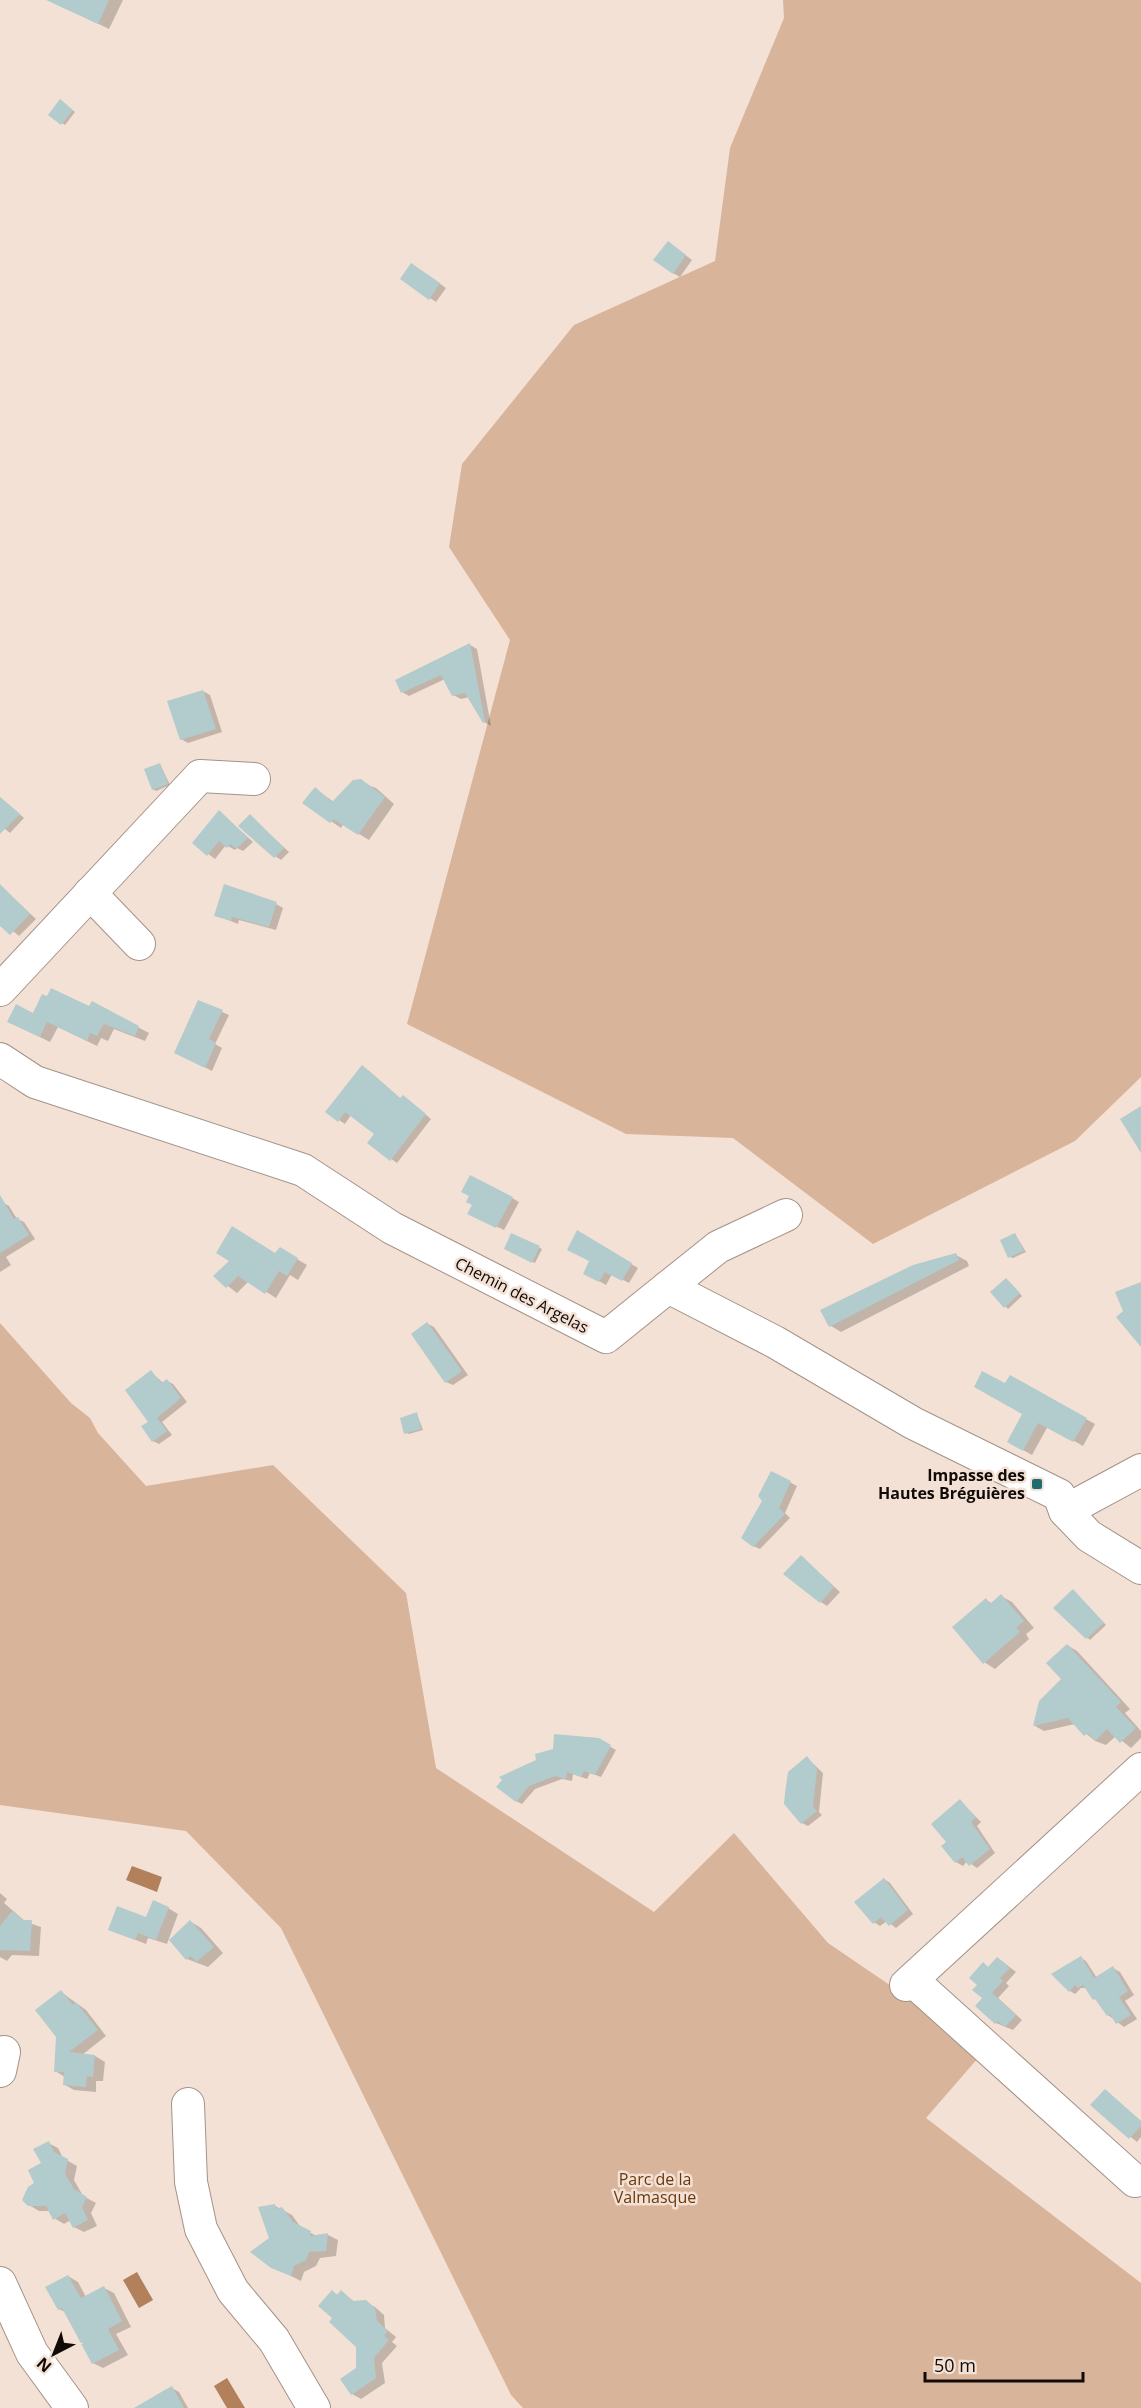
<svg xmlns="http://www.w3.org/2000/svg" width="1141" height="2408" font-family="'Open Sans',sans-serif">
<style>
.green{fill:#d8b49a}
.water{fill:#b2805b}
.shadow{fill:#0003}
.building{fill:#b2cbcd}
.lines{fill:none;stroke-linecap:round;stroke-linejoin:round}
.minor-casing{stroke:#a49388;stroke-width:34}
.minor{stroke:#fff;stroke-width:32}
.poi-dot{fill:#206b72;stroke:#f4e1d5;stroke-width:2}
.labels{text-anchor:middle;stroke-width:5;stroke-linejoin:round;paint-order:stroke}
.street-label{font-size:16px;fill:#110b07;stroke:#f4e1d5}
.poi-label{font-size:16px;font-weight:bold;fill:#110b07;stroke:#f4e1d5;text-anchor:end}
.park-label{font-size:16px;fill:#69380b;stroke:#f4e1d5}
</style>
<rect width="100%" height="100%" fill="#f4e1d5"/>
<g class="green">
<path d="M 783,0 L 1141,0 L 1141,1077 L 1075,1141 L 873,1244 L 733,1138 L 626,1134 L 407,1024 L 510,640 L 449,547 L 462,464 L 574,325 L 715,261 L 730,148 L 784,18 Z"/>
<path d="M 0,1323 L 71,1403 L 90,1418 L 98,1433 L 146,1486 L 273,1465 L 406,1593 L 436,1768 L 654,1912 L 734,1833 L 828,1943 L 985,2050 L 926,2118 L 1141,2283 L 1141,2408 L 523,2408 L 511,2395 L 281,1928 L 186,1831 L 0,1805 Z"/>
</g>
<g class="water">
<path d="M 132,1866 L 162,1877 L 157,1892 L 126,1880 Z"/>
<path d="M 137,2272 L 153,2300 L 139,2308 L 123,2280 Z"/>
<path d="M 227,2378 L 245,2408 L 227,2408 L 214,2386 Z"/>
</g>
<g class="shadow">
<path d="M 70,0 L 123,0 L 109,29 L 78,14 Z"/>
<path d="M 63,103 L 75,112 L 65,125 L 50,114 Z"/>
<path d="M 669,243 L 692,260 L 680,277 L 673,273 Z"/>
<path d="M 419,269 L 446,288 L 436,302 L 430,298 Z"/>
<path d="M 470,645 L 477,649 L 491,726 L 484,722 L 469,697 L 461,699 L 453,695 L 445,679 L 409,696 L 402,692 Z"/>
<path d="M 203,691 L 210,695 L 222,732 L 188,743 L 181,739 Z"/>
<path d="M 160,764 L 170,785 L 156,791 L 153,789 Z"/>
<path d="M 357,781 L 376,788 L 394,804 L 369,840 L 343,824 L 341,828 L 305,803 L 315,789 L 334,802 Z"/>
<path d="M 0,797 L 24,818 L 10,833 L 0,825 Z"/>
<path d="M 220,812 L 253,842 L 243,851 L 237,848 L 235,850 L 226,845 L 215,859 L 194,843 Z"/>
<path d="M 250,816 L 289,852 L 281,860 L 275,856 Z"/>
<path d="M 7,892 L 36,919 L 19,936 L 0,920 L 0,899 Z"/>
<path d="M 276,904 L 283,908 L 276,930 L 239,920 L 238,924 L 216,915 Z"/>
<path d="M 199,1002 L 229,1015 L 215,1044 L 222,1048 L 212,1071 L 183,1056 Z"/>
<path d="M 92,1003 L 149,1033 L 145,1041 L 114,1029 L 108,1041 L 101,1038 L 97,1046 L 58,1027 L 50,1042 L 19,1027 L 33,1015 L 90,1008 Z"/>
<path d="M 368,1070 L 401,1099 L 409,1101 L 431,1119 L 397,1163 L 369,1143 L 376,1134 L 351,1115 L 345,1124 L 327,1112 Z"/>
<path d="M 512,1198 L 519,1202 L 504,1230 L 476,1217 Z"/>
<path d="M 2,1202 L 9,1206 L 17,1219 L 24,1222 L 35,1239 L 6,1257 L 11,1265 L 0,1272 L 0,1203 Z"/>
<path d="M 578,1233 L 638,1268 L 629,1283 L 612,1274 L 606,1285 L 585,1273 L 591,1261 Z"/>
<path d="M 1015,1234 L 1026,1252 L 1013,1258 L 1010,1257 Z"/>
<path d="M 512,1235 L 542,1249 L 535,1263 L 505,1249 Z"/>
<path d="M 280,1249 L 307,1265 L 298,1280 L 290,1275 L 276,1298 L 249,1281 L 237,1293 L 215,1276 L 276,1255 Z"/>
<path d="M 956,1255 L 967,1261 L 969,1266 L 841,1332 L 831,1326 L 823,1311 Z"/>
<path d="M 1009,1282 L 1022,1296 L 1008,1309 L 992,1293 Z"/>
<path d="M 428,1324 L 434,1327 L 468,1375 L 453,1385 L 446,1382 Z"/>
<path d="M 151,1372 L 163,1383 L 167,1381 L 173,1384 L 187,1402 L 162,1422 L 172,1435 L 159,1444 L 153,1441 L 150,1422 Z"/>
<path d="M 1010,1377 L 1095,1424 L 1083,1446 L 1048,1426 L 1032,1455 L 1009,1442 L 1024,1414 L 1006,1385 Z"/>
<path d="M 417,1414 L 423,1430 L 409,1434 L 406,1433 Z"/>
<path d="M 772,1473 L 797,1486 L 785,1513 L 790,1518 L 760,1549 L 753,1546 Z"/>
<path d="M 802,1557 L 840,1592 L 827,1606 L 821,1602 Z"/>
<path d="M 1073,1590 L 1106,1625 L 1090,1640 L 1055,1608 Z"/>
<path d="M 1001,1596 L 1012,1602 L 1034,1628 L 1026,1634 L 1029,1639 L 995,1669 L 984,1662 L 986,1600 L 993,1604 Z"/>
<path d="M 1067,1645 L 1077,1651 L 1130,1709 L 1125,1713 L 1141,1731 L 1141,1738 L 1131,1748 L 1116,1736 L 1106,1745 L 1095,1741 L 1075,1724 L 1044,1731 L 1035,1726 L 1063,1680 Z"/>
<path d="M 599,1740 L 616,1750 L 601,1777 L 590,1773 L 587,1779 L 573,1774 L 572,1781 L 562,1779 L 535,1789 L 522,1804 L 516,1801 L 555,1750 Z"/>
<path d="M 807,1758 L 823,1773 L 819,1812 L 822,1815 L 808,1826 L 802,1823 Z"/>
<path d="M 960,1801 L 981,1822 L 977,1826 L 995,1853 L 977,1868 L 967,1861 L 963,1866 L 956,1862 L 943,1846 L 948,1843 Z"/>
<path d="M 884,1879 L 890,1883 L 913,1914 L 896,1928 L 887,1921 L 880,1926 L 874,1922 Z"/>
<path d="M 0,1893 L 7,1899 L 4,1903 L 26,1922 L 41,1927 L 39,1956 L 12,1955 L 7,1961 L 0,1957 Z"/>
<path d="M 168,1908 L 178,1914 L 167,1944 L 148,1938 L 146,1944 L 110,1930 L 147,1919 Z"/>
<path d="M 191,1922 L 201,1928 L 223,1953 L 208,1967 L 187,1959 L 171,1940 Z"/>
<path d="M 998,1958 L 1016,1972 L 1006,1983 L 1009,1986 L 998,1998 L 1022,2020 L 1013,2030 L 996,2023 L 979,1985 L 983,1964 L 989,1968 Z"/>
<path d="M 1081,1958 L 1086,1961 L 1097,1978 L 1113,1968 L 1120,1972 L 1134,1995 L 1125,2001 L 1137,2019 L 1124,2027 L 1108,2015 L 1087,1988 L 1081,1988 L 1075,1994 L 1070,1991 Z"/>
<path d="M 61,1992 L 86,2010 L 106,2036 L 82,2055 L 95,2056 L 105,2062 L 103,2081 L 96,2081 L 96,2092 L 74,2090 L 65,2085 L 65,2077 L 55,2071 Z"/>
<path d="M 1105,2091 L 1141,2121 L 1141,2137 L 1137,2142 L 1092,2105 Z"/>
<path d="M 48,2143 L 58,2148 L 63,2158 L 77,2166 L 74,2180 L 83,2196 L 96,2203 L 91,2213 L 97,2226 L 84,2232 L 74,2227 L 71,2220 L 64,2224 L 54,2218 L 50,2211 L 39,2211 L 29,2205 Z"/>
<path d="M 275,2206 L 292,2215 L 302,2229 L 317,2236 L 328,2235 L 338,2240 L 336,2256 L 320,2258 L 316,2266 L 304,2272 L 301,2281 L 265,2263 Z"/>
<path d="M 68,2276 L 78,2282 L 86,2297 L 104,2288 L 114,2293 L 131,2327 L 116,2334 L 128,2355 L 103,2368 L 93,2363 L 65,2312 L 59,2309 Z"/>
<path d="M 332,2292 L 338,2295 L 341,2292 L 355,2302 L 365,2302 L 375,2307 L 384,2315 L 385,2328 L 396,2337 L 392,2342 L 397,2346 L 382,2363 L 385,2383 L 361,2399 L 352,2394 L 358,2369 L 358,2346 L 335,2318 Z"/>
<path d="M 172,2388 L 179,2392 L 188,2408 L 153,2408 Z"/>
</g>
<g class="building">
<path d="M 46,0 L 109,0 L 98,24 Z"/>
<path d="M 60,99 L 73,110 L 61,125 L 48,115 Z"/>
<path d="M 668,241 L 686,255 L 673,274 L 653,260 Z"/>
<path d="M 411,263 L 440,283 L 429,300 L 400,279 Z"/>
<path d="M 470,643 L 485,722 L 483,723 L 465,693 L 452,696 L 441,675 L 401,693 L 395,680 Z"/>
<path d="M 203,690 L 216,729 L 180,740 L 167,701 Z"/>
<path d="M 160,763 L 168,784 L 152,790 L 144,769 Z"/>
<path d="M 361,779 L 385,797 L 358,835 L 333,819 L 330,823 L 302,803 L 315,787 L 332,802 L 353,780 Z"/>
<path d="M 0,797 L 20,814 L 0,834 Z"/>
<path d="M 219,810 L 248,838 L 236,849 L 230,844 L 227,848 L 219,841 L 207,856 L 192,843 Z"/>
<path d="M 250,814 L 284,848 L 274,858 L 238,826 Z"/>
<path d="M 0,884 L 30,914 L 10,935 L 0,926 Z"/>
<path d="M 224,884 L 277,902 L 269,927 L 232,917 L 231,921 L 214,916 Z"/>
<path d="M 51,988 L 89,1006 L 92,1001 L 139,1026 L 135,1036 L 104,1024 L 97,1036 L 90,1033 L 87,1041 L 47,1022 L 40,1037 L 7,1022 L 16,1004 L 33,1013 L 42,994 L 47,996 Z"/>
<path d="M 198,1000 L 223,1010 L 209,1039 L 216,1043 L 205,1068 L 174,1053 Z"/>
<path d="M 362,1065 L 400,1098 L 403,1095 L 426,1114 L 390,1161 L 367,1143 L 374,1134 L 345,1112 L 338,1122 L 325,1112 Z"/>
<path d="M 1141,1106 L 1141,1153 L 1120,1119 Z"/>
<path d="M 470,1175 L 513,1197 L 496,1228 L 467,1214 L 472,1205 L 466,1202 L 469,1196 L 461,1192 Z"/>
<path d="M 0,1195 L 14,1219 L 18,1217 L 29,1235 L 0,1253 Z"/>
<path d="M 232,1226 L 275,1253 L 280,1247 L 298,1258 L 287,1276 L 279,1271 L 265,1294 L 238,1276 L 226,1288 L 213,1276 L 229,1261 L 216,1253 Z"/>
<path d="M 577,1230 L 632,1263 L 622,1281 L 605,1272 L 599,1282 L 583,1274 L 589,1261 L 567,1250 Z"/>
<path d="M 511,1233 L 540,1246 L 532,1263 L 504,1249 Z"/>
<path d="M 1015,1233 L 1024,1251 L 1008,1258 L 1000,1240 Z"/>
<path d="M 956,1253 L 959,1260 L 829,1327 L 820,1310 L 913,1265 Z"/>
<path d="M 1006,1278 L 1020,1293 L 1004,1308 L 990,1292 Z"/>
<path d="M 1141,1282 L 1141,1347 L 1116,1317 L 1123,1311 L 1115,1292 Z"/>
<path d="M 427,1322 L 462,1371 L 445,1383 L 411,1334 Z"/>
<path d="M 151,1370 L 161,1383 L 167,1379 L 181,1398 L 157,1418 L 167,1431 L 152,1442 L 141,1426 L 148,1422 L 125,1390 Z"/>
<path d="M 982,1371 L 1005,1383 L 1010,1375 L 1087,1418 L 1073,1442 L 1038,1423 L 1023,1451 L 1007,1442 L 1022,1414 L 974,1387 Z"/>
<path d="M 417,1412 L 421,1429 L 404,1434 L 400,1418 Z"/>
<path d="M 771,1471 L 791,1481 L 779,1508 L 785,1514 L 753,1547 L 741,1538 L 762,1501 L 758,1496 Z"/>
<path d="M 801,1555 L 834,1587 L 820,1603 L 783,1574 Z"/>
<path d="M 1073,1589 L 1104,1623 L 1086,1639 L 1053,1608 Z"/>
<path d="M 1001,1594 L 1024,1621 L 1016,1628 L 1020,1632 L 983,1664 L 952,1627 L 986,1598 L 990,1604 Z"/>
<path d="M 1067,1644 L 1121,1702 L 1116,1707 L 1136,1728 L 1120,1743 L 1107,1729 L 1095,1741 L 1088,1733 L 1084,1736 L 1068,1718 L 1033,1726 L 1039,1701 L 1061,1679 L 1046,1663 Z"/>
<path d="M 554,1734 L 599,1738 L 611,1745 L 595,1775 L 584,1771 L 581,1777 L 567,1772 L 566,1779 L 555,1776 L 529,1786 L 516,1802 L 496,1787 L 502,1780 L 499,1777 L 536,1760 L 535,1754 L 553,1749 Z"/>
<path d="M 807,1756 L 817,1769 L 813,1807 L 817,1811 L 801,1824 L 784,1804 L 785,1793 L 788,1772 Z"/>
<path d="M 960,1799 L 976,1818 L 971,1822 L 990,1849 L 969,1866 L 962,1857 L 955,1863 L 941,1846 L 946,1842 L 931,1824 Z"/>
<path d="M 884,1878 L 908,1910 L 889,1926 L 881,1917 L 873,1924 L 854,1902 Z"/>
<path d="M 153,1900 L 169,1907 L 156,1940 L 138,1933 L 135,1940 L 108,1930 L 117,1906 L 146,1917 Z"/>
<path d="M 12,1911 L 23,1920 L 32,1920 L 30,1951 L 0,1950 L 0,1926 Z"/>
<path d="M 190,1920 L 214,1947 L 196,1962 L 191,1956 L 186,1960 L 169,1940 Z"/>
<path d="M 1081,1956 L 1094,1978 L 1078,1988 L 1075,1985 L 1069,1992 L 1051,1974 Z"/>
<path d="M 997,1957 L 1010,1968 L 1000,1978 L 1003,1981 L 992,1993 L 1016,2015 L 1005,2027 L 998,2021 L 995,2024 L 975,2006 L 982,1998 L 972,1990 L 977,1985 L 969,1978 L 983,1962 L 988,1967 Z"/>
<path d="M 1113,1966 L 1128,1991 L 1119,1997 L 1131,2015 L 1116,2024 L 1110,2014 L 1107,2016 L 1095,1999 L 1093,2000 L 1083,1985 Z"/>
<path d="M 61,1990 L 73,2005 L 76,2002 L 98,2030 L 69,2052 L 95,2055 L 93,2077 L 87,2076 L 86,2087 L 63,2085 L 64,2072 L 54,2072 L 56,2037 L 35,2010 Z"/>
<path d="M 1105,2089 L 1141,2121 L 1141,2126 L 1129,2139 L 1090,2105 Z"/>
<path d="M 49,2141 L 54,2152 L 68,2159 L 65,2174 L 74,2189 L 87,2197 L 82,2207 L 88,2220 L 73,2228 L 65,2213 L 53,2220 L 46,2206 L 28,2206 L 22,2200 L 28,2187 L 34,2183 L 28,2170 L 41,2163 L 33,2149 Z"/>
<path d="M 275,2204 L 276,2209 L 282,2207 L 293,2222 L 311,2231 L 310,2236 L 328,2233 L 326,2251 L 309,2252 L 306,2260 L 294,2266 L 291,2276 L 271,2268 L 250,2252 L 269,2238 L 258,2207 Z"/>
<path d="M 68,2275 L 81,2298 L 104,2286 L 122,2321 L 108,2329 L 119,2350 L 92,2364 L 62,2308 L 58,2310 L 45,2287 Z"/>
<path d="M 332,2290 L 337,2295 L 341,2290 L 353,2301 L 366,2300 L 375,2308 L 377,2321 L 388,2331 L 384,2336 L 389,2340 L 374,2358 L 376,2378 L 351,2395 L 340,2379 L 356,2368 L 356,2347 L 329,2322 L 332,2318 L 318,2306 Z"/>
<path d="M 172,2386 L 184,2408 L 134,2408 L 163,2391 Z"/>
</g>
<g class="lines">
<g class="minor-casing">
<g id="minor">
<path d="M 90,893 L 139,944"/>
<path d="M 0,990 L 200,776 L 254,779"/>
<path d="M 0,1059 L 35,1082 L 303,1170 L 392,1228 L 606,1337 L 668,1287 L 775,1342 L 913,1423 L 1059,1495 L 1065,1511 L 1141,1470"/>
<path d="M 668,1287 L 718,1247 L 786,1215"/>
<path d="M 1065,1511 L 1089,1536 L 1141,1568"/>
<path d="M 912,1980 L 1135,2181"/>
<path d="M 906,1985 L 1141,1769"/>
<path d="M 0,2071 L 4,2052"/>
<path d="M 188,2104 L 191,2182 L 201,2229 L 233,2291 L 274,2340 L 314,2408"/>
<path d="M 0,2283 L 32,2353 L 72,2408"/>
</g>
</g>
<use href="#minor" class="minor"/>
</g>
<rect class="poi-dot" x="1031" y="1478" width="12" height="12" rx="3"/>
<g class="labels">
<g class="street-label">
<text transform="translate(522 1295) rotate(27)" y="6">Chemin des Argelas</text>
</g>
<g class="poi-label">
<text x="1025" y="1481">Impasse des<tspan x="1025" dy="18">Hautes Bréguières</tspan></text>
</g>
<g class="park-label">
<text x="655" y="2185">Parc de la<tspan x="655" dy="18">Valmasque</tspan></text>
</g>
</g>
<g transform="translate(54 2354) rotate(222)" stroke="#f4e1d5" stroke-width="4.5" paint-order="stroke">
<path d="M0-4.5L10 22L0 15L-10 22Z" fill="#110b07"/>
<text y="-9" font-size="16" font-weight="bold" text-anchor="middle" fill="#110b07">N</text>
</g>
<path d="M925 2372v9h158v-9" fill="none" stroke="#110b07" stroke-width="3"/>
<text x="934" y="2372" font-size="18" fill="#110b07" stroke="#f4e1d5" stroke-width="4.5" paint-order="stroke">50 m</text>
</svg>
